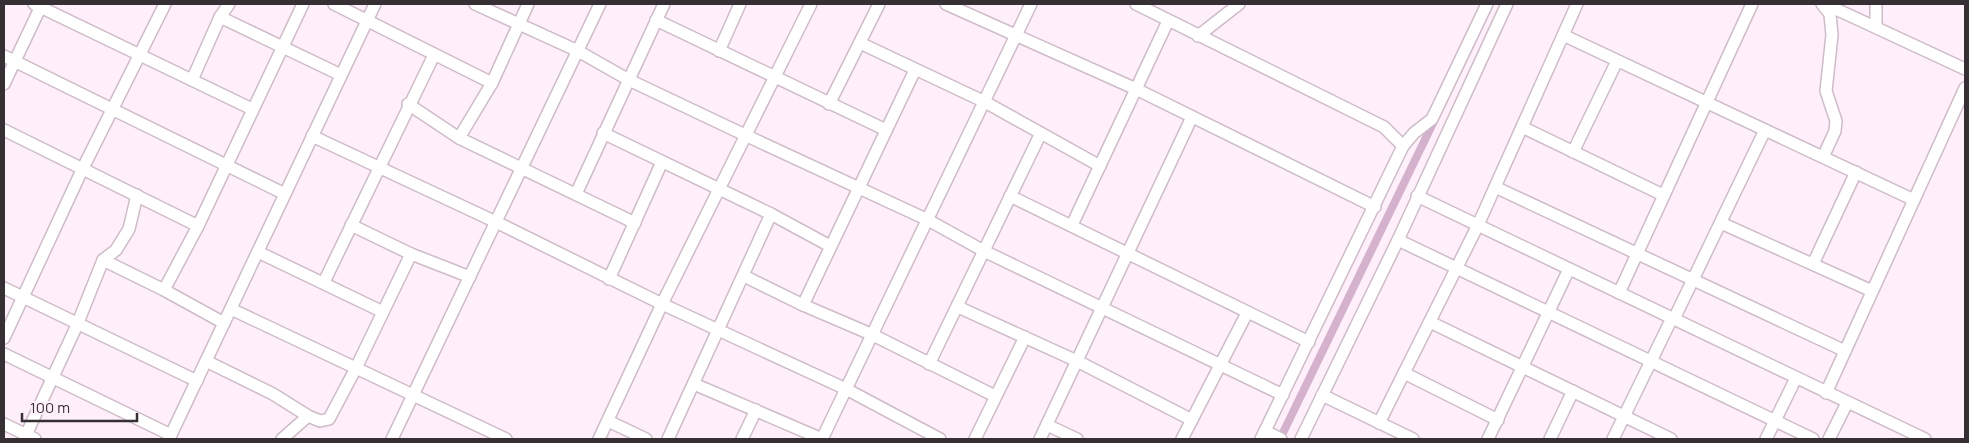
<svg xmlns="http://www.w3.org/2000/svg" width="1969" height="443" font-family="Manrope,sans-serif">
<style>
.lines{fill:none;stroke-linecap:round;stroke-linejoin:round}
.canal{stroke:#d4b1cc;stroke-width:8}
.minor-casing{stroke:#cebcc9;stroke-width:14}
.minor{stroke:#fff;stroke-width:11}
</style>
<rect width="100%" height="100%" fill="#feeffa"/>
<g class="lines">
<path class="canal" d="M 1280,439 L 1435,119"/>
<g class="minor-casing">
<g id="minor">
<path d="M 34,4 L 252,109"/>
<path d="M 334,4 L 492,83"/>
<path d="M 475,4 L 578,51 L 629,80 L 747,136 L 928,220 L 984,251 L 1283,395"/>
<path d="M 946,4 L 1136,89 L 1375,207"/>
<path d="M 1136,4 L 1384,127 L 1403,146"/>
<path d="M 1822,4 L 1830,14 L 1832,35 L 1826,91 L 1836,121 L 1835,131 L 1823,157"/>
<path d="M 1825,4 L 1965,69"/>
<path d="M 220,17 L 341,75"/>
<path d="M 656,20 L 886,130"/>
<path d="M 1876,25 L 1876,4"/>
<path d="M 1563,35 L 1914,200"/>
<path d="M 1198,36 L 1239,4"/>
<path d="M 860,43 L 985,102 L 1100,166"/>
<path d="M 719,51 L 740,4"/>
<path d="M 4,56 L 285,194"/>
<path d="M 192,80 L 220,17 L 229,4"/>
<path d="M 4,84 L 42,4"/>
<path d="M 408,104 L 459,138 L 635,223"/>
<path d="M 829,104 L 879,4"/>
<path d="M 1522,127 L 1663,195"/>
<path d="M 4,130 L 198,226"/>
<path d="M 603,133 L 771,214 L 830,246"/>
<path d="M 312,136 L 496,222 L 662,304 L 846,389 L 940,439"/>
<path d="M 459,138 L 492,83 L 528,4"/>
<path d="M 1573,152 L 1617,61"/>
<path d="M 1495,187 L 1845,351"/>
<path d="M 576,194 L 664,4"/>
<path d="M 1010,196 L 1309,342"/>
<path d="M 1417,196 L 1925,439"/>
<path d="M 1721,223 L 1872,291"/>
<path d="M 351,225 L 411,254 L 470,277"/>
<path d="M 1072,225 L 1168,21"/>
<path d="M 1398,240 L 1813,439"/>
<path d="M 258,252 L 383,312"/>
<path d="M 103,260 L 164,290 L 224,323"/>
<path d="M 1813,264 L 1856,172"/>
<path d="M 744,276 L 803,305 L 873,335 L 995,396"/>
<path d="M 609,279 L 662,162"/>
<path d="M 324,282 L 434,55"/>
<path d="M 4,288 L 197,381"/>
<path d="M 164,290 L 198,226 L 303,4"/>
<path d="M 1619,293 L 1752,4"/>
<path d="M 803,305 L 915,70"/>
<path d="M 958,307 L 1077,361 L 1192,420"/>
<path d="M 231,309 L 506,439"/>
<path d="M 1674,319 L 1765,130"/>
<path d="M 1430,322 L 1671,439"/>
<path d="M 4,338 L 82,170 L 165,4"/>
<path d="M 4,354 L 171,435"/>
<path d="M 206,361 L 273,394 L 308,416 L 320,421 L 329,419 L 356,368 L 411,254"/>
<path d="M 929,364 L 1040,135"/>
<path d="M 1404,373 L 1498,420"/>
<path d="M 694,384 L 822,439"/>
<path d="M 1826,393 L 1965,88"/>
<path d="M 1322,395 L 1413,439"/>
<path d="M 608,421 L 646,439"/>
<path d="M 1379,423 L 1478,225 L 1577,4"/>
<path d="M 4,424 L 35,439"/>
<path d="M 1047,425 L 1077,439"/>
<path d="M 1265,431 L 1281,439"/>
<path d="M 26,435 L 77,325 L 103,260 L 116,250 L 129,229 L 137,195"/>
<path d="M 169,439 L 375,4"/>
<path d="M 282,439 L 308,416"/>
<path d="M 392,439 L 600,4"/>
<path d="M 599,439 L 662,304 L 811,4"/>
<path d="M 668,439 L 771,214"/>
<path d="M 742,439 L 756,410"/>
<path d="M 822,439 L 1031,4"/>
<path d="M 975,439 L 1025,337"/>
<path d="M 1040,439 L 1192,117"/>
<path d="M 1182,439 L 1247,313"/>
<path d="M 1261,439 L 1403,146 L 1414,133 L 1432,119 L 1487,4"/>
<path d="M 1301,439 L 1398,240 L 1507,4"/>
<path d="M 1488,439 L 1569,269"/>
<path d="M 1550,439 L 1573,391"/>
<path d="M 1613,439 L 1672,318"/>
<path d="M 1766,439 L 1796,378"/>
<path d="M 1829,439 L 1847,403"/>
</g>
</g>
<use href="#minor" class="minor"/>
</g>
<rect width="1969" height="443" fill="none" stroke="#362f34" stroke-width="10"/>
<path d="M22 413v8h115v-8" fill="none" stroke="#362f34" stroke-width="2.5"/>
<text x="30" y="413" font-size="15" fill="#362f34" stroke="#feeffa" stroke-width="4" paint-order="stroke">100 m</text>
</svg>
